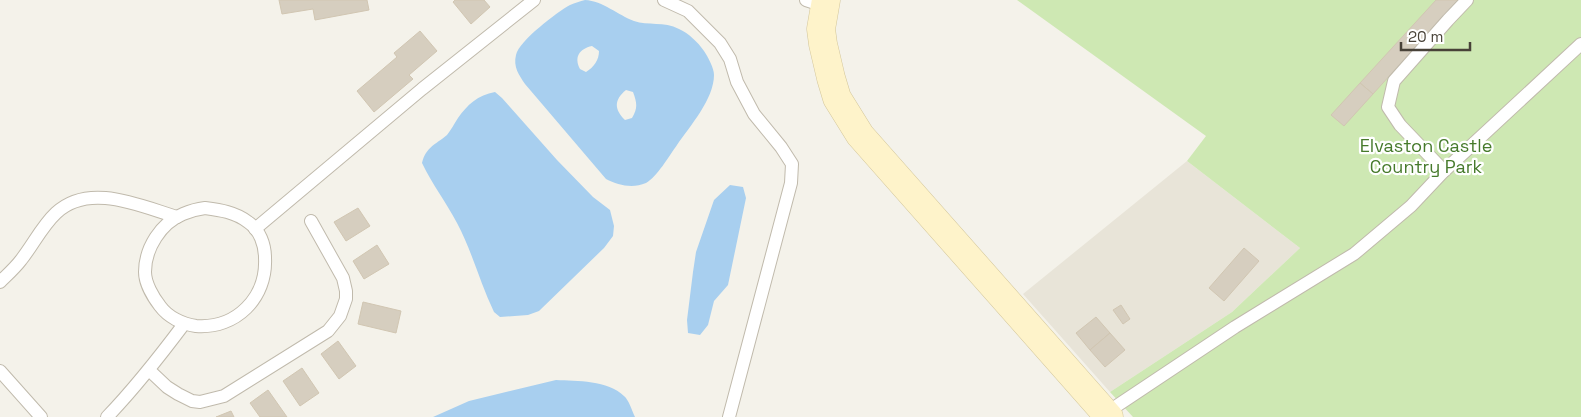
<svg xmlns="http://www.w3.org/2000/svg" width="1581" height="417" font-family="'Space Grotesk',sans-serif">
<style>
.residential{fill:#e8e4d8}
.green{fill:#cee8b3}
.water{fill:#a8cfef;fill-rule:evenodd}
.building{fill:#d6cebf;stroke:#d1c6b2}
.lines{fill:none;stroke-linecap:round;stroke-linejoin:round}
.service-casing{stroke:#c0baac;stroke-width:14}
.secondary-casing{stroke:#d3c69a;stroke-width:29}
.service{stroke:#fff;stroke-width:12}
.secondary{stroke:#fef3ca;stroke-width:28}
.labels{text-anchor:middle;stroke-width:4.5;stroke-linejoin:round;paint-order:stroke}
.park-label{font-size:18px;fill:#467a2b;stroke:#fff}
</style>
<rect width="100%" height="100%" fill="#f4f2ea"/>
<path class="residential" d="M 1187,161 L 1300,248 L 1232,312 L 1110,392 L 1023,294 Z"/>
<path class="green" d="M 1017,0 L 1581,0 L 1581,417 L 1133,417 L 1110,392 L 1232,312 L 1300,248 L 1187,161 L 1206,136 Z"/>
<g class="water">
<path d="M 585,0 C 603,1 618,15 634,21 C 648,26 664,21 679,29 C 688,33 698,42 704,51 C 708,57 714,68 714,75 C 714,99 690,126 677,145 C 669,156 657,177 646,183 C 632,189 618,185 606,179 L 525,84 C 519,75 513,67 516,55 C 519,41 557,12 570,5 C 575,3 580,1 585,0 ZM 592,46 L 599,51 C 599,60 594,67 586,72 L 580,69 C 574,57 579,49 592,46 ZM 626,90 L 633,92 C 637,103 638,108 632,118 L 625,120 C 614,109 614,100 626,90 Z"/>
<path d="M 495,92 L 502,98 L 557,160 L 593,197 L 610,210 L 614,226 L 613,236 L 604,248 L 539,311 L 528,315 L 500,317 L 494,312 C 480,283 472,251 457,223 C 446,202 432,184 422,163 C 426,147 435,145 447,135 C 451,130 454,124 458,118 C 467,105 478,95 495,92 Z"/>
<path d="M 730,185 L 743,187 L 746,198 L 728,285 L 714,301 L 708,325 L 700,335 L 688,333 L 687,320 L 693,272 L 696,252 L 714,200 Z"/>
<path d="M 556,380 C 577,381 608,380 624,396 C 629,400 632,411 635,417 L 433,417 L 469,401 Z"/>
</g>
<g class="building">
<path d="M 279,0 L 367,0 L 369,10 L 315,20 L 313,9 L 282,14 Z"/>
<path d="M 455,0 L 484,0 L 490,7 L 471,24 L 453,2 Z"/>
<path d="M 1436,0 L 1458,0 L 1373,94 L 1360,83 Z"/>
<path d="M 420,31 L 437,51 L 409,75 L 413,79 L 374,112 L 357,91 L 397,57 L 394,53 Z"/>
<path d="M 1360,83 L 1373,94 L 1344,126 L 1331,115 Z"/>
<path d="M 358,208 L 370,226 L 346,241 L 334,222 Z"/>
<path d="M 377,245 L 389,264 L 364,279 L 353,261 Z"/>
<path d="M 1244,248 L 1259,261 L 1224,301 L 1209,288 Z"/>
<path d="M 363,302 L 401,311 L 396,333 L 358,324 Z"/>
<path d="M 1121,305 L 1130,319 L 1123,324 L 1113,310 Z"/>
<path d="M 1096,317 L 1110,333 L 1090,350 L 1076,333 Z"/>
<path d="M 1110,333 L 1125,350 L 1105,367 L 1090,350 Z"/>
<path d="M 338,341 L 356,366 L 339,379 L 321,354 Z"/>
<path d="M 302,368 L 319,393 L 300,406 L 283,381 Z"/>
<path d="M 268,390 L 287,417 L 260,417 L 250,403 Z"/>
<path d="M 231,411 L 234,417 L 216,417 Z"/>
</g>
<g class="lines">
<g class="service-casing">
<g id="service">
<path d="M 664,0 L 688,11 L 720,43 L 730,59 L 737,82 L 754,114 L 781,147 L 792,164 L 791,183 L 729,417"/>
<path d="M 806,0 L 824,6"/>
<path d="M 1444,171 L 1400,125 L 1388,107 L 1394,81 L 1448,20 L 1467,0"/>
<path d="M 205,208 C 220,210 235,212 248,222 C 260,230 265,245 265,258 C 267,298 236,329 196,326 C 182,324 168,317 160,306 C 153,297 145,283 145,272 C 145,248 161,223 183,214 C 190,211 197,209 205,208 Z"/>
<path d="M 255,229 L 422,89 L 534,0"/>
<path d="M 0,282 C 7,275 15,268 21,260 C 33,245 42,226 56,213 C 89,182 140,206 177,217"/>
<path d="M 149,370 L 167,387 L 178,394 L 192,401 L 200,402 L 224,396 L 328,331 L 340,316 L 346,299 L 346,291 L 343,278 L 311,221"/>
<path d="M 0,371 L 41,417"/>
<path d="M 1106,413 L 1235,327 L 1354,254 L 1411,206 L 1444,171 L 1581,44"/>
<path d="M 107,417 C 135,388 160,356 184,324"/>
</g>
</g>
<g class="secondary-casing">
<path id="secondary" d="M 826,0 L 821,29 L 823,44 L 831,78 L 837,98 L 860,135 L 1109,417"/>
</g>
<use href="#service" class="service"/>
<use href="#secondary" class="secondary"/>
</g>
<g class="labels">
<g class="park-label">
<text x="1426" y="152">Elvaston Castle<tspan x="1426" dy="21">Country Park</tspan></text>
</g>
</g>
<path d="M1401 42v8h69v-8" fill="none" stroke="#484238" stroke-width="2.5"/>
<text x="1408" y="42" font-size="15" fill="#484238" stroke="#ffffff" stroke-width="4" paint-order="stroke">20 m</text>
</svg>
